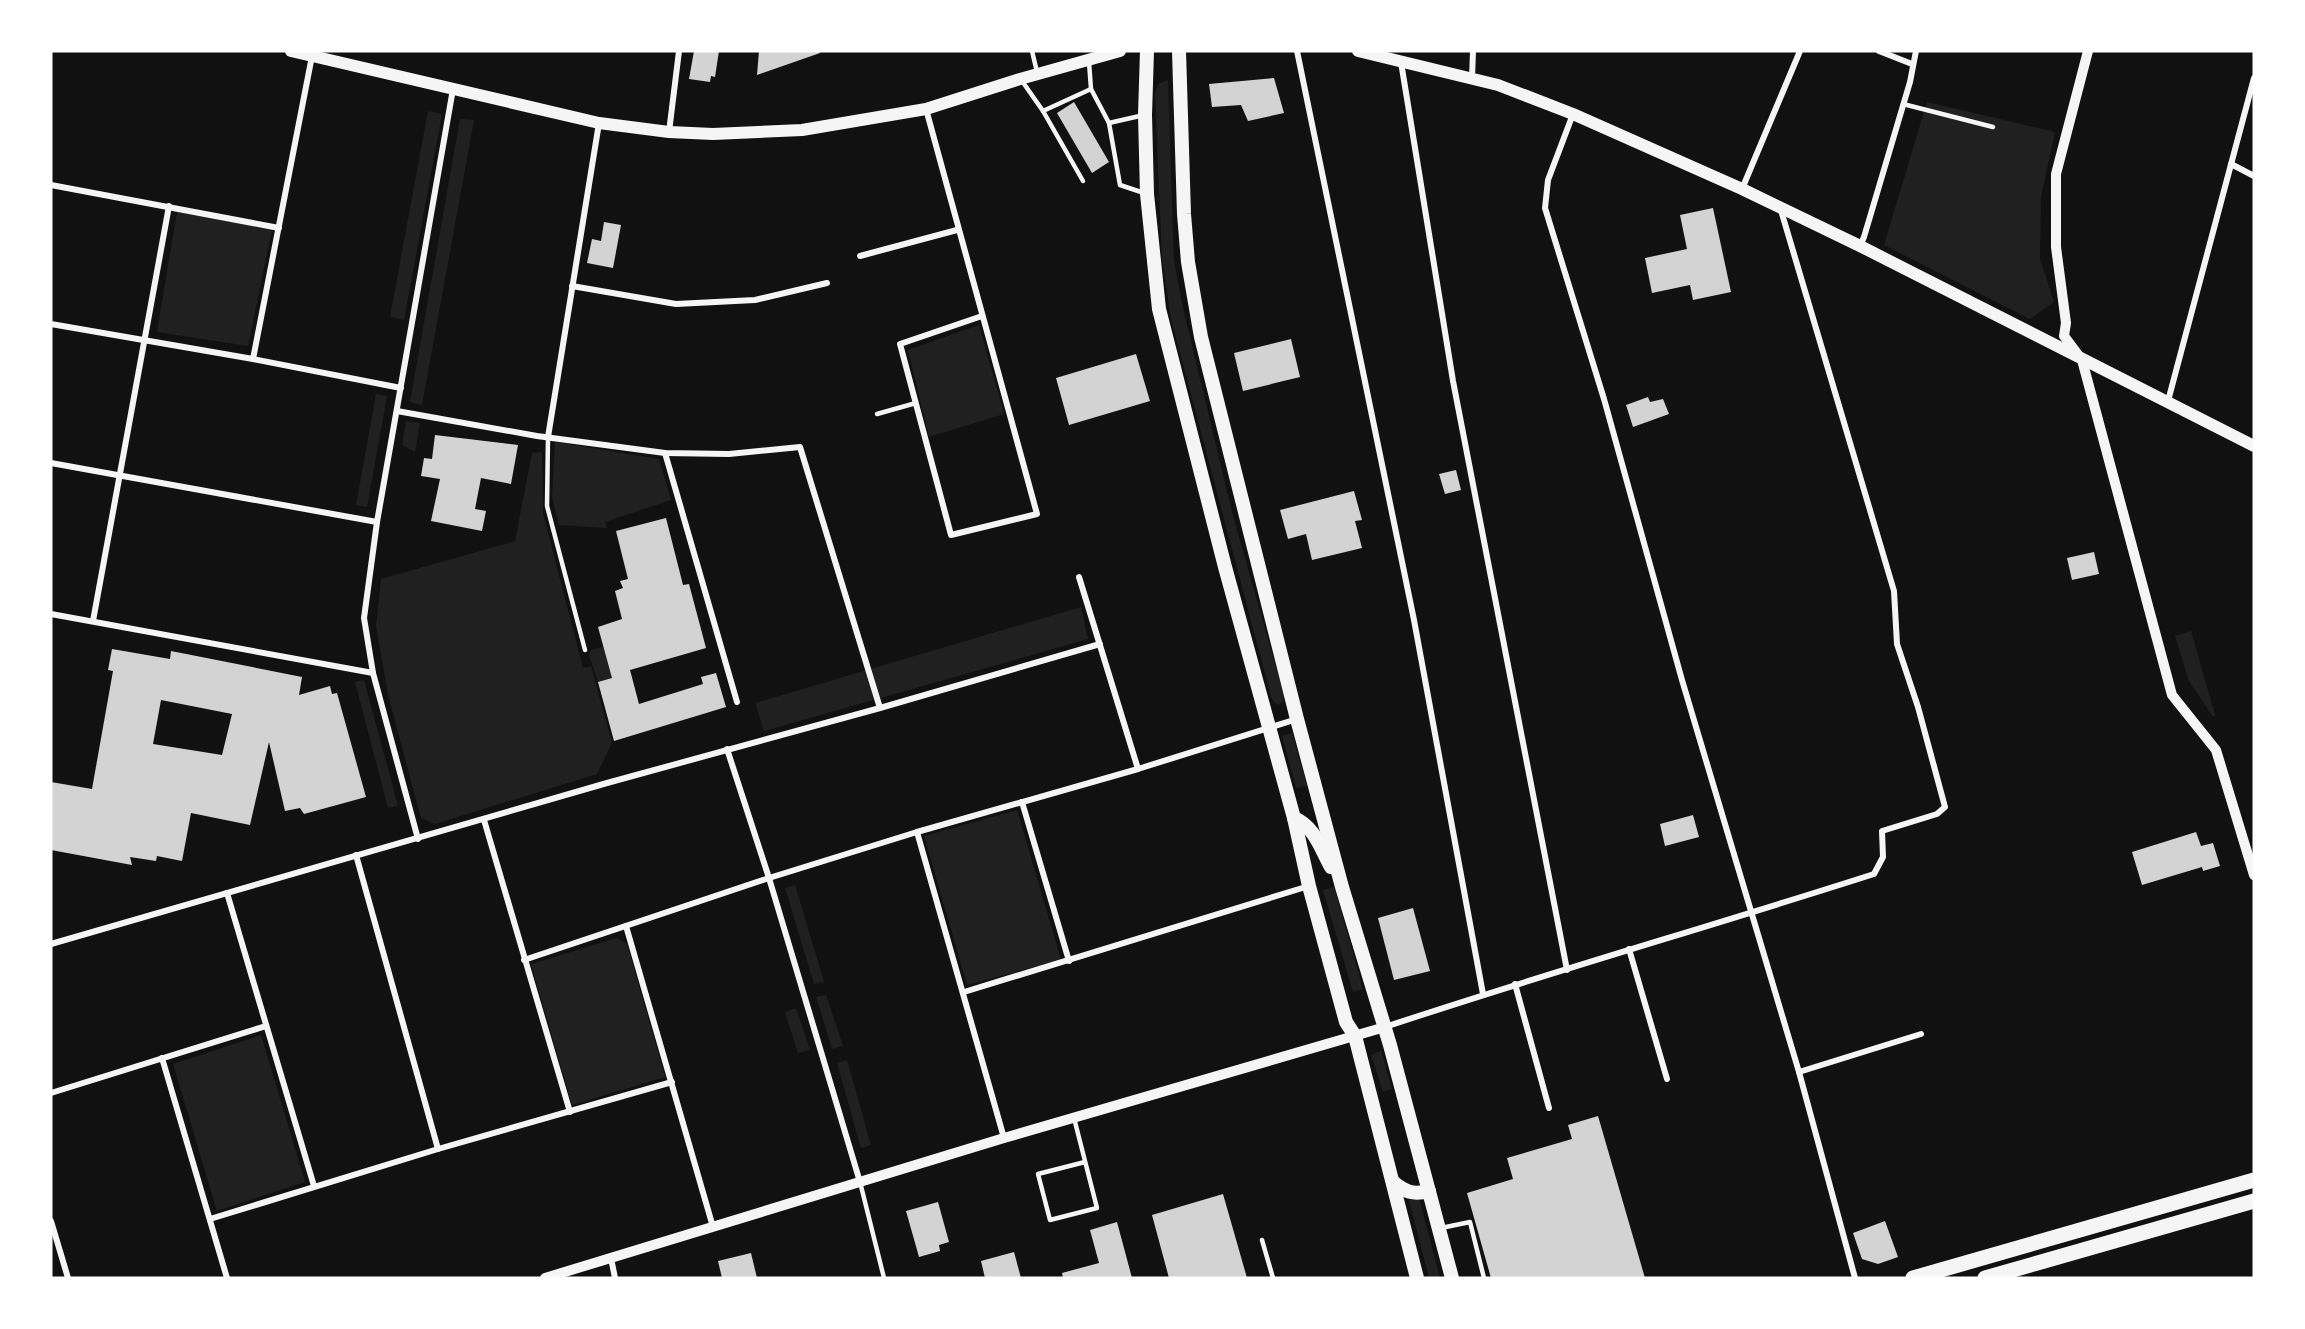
<svg xmlns="http://www.w3.org/2000/svg" width="2305" height="1329" font-family="'Open Sans',sans-serif">
<style>
.green{fill:#202020}
.building{fill:#d3d3d3;fill-rule:evenodd}
.lines{fill:none;stroke-linecap:round;stroke-linejoin:round}
.service{stroke:#f5f5f5;stroke-width:4.5}
.minor{stroke:#f5f5f5;stroke-width:6}
.tertiary{stroke:#f5f5f5;stroke-width:10}
.secondary{stroke:#f5f5f5;stroke-width:12}
.primary{stroke:#f5f5f5;stroke-width:14}
.trunk{stroke:#f5f5f5;stroke-width:15}
</style>
<rect width="100%" height="100%" fill="#111"/>
<g class="green">
<path d="M 1168,80 L 1174,261 L 1184,312 L 1232,512 L 1284,696 L 1283,702 L 1278,705 L 1272,700 L 1171,319 L 1162,259 L 1155,93 L 1158,84 Z"/>
<path d="M 1927,102 L 2055,132 L 2041,197 L 2040,258 L 2054,302 L 2030,319 L 1884,245 Z"/>
<path d="M 428,111 L 442,114 L 404,320 L 390,317 Z"/>
<path d="M 460,119 L 474,120 L 422,405 L 410,402 Z"/>
<path d="M 177,212 L 272,229 L 248,346 L 157,332 Z"/>
<path d="M 979,325 L 1004,414 L 929,437 L 908,350 Z"/>
<path d="M 376,394 L 387,396 L 367,507 L 356,505 Z"/>
<path d="M 406,421 L 420,423 L 415,452 L 402,445 Z"/>
<path d="M 555,442 L 659,459 L 671,500 L 605,522 L 607,528 L 559,525 L 552,497 Z"/>
<path d="M 542,452 L 543,513 L 583,668 L 591,666 L 612,743 L 597,774 L 435,824 L 421,818 L 388,695 L 376,626 L 381,579 L 515,541 L 532,453 Z"/>
<path d="M 1081,607 L 1088,639 L 764,731 L 755,703 Z"/>
<path d="M 2191,631 L 2215,715 L 2213,717 L 2189,681 L 2175,636 Z"/>
<path d="M 603,647 L 612,678 L 598,682 L 589,655 L 591,650 Z"/>
<path d="M 364,680 L 398,806 L 388,808 L 355,682 Z"/>
<path d="M 1292,733 L 1307,786 L 1296,788 L 1282,736 Z"/>
<path d="M 1017,810 L 1061,960 L 967,985 L 924,836 Z"/>
<path d="M 795,885 L 824,982 L 814,984 L 785,888 Z"/>
<path d="M 1334,887 L 1363,989 L 1353,992 L 1323,890 Z"/>
<path d="M 617,938 L 627,944 L 665,1077 L 572,1105 L 531,964 Z"/>
<path d="M 826,995 L 843,1046 L 832,1049 L 816,997 Z"/>
<path d="M 796,1008 L 810,1050 L 798,1053 L 785,1012 Z"/>
<path d="M 261,1035 L 305,1182 L 217,1211 L 173,1064 Z"/>
<path d="M 1381,1051 L 1392,1089 L 1383,1092 L 1371,1055 Z"/>
<path d="M 847,1060 L 871,1145 L 861,1148 L 837,1063 Z"/>
<path d="M 1419,1198 L 1440,1278 L 1429,1278 L 1409,1200 Z"/>
</g>
<g class="building">
<path d="M 694,51 L 719,51 L 715,77 L 711,76 L 710,82 L 689,79 Z"/>
<path d="M 759,51 L 820,51 L 820,53 L 757,75 Z"/>
<path d="M 1274,78 L 1284,113 L 1248,121 L 1241,105 L 1212,107 L 1209,84 Z"/>
<path d="M 1074,102 L 1109,162 L 1092,173 L 1057,113 Z"/>
<path d="M 1713,208 L 1731,292 L 1693,300 L 1690,285 L 1652,293 L 1645,258 L 1687,249 L 1680,215 Z"/>
<path d="M 604,222 L 621,225 L 613,268 L 587,263 L 592,239 L 601,241 Z"/>
<path d="M 1291,339 L 1300,377 L 1243,391 L 1234,353 Z"/>
<path d="M 1136,354 L 1150,401 L 1069,425 L 1056,378 Z"/>
<path d="M 1648,397 L 1650,402 L 1663,399 L 1669,414 L 1633,427 L 1626,405 Z"/>
<path d="M 435,435 L 518,445 L 511,484 L 481,478 L 475,509 L 486,511 L 482,531 L 431,521 L 440,479 L 421,476 L 424,458 L 432,459 Z"/>
<path d="M 1456,470 L 1461,490 L 1445,494 L 1439,474 Z"/>
<path d="M 1354,491 L 1362,520 L 1355,521 L 1362,548 L 1312,560 L 1306,534 L 1288,539 L 1280,510 Z"/>
<path d="M 666,518 L 683,585 L 689,584 L 706,648 L 630,670 L 639,704 L 703,684 L 701,677 L 716,673 L 726,707 L 614,741 L 598,682 L 612,678 L 598,627 L 622,619 L 615,591 L 623,588 L 620,581 L 628,579 L 616,531 Z"/>
<path d="M 2094,552 L 2099,574 L 2072,580 L 2067,558 Z"/>
<path d="M 112,649 L 170,659 L 171,651 L 302,677 L 299,695 L 330,686 L 332,694 L 337,693 L 366,797 L 304,814 L 300,808 L 285,811 L 269,742 L 250,825 L 191,813 L 182,861 L 157,856 L 156,861 L 130,857 L 132,865 L 51,850 L 51,782 L 92,789 L 113,671 L 108,670 ZM 161,700 L 232,714 L 222,755 L 153,744 Z"/>
<path d="M 1693,815 L 1699,837 L 1665,846 L 1660,824 Z"/>
<path d="M 2196,832 L 2201,846 L 2213,843 L 2220,866 L 2203,871 L 2202,867 L 2142,885 L 2132,852 Z"/>
<path d="M 1413,908 L 1430,971 L 1394,980 L 1378,918 Z"/>
<path d="M 1598,1116 L 1645,1278 L 1491,1278 L 1467,1193 L 1513,1179 L 1507,1158 L 1572,1139 L 1568,1125 Z"/>
<path d="M 1223,1194 L 1247,1278 L 1169,1278 L 1152,1215 Z"/>
<path d="M 938,1202 L 949,1242 L 939,1245 L 940,1251 L 919,1257 L 906,1211 Z"/>
<path d="M 1885,1221 L 1898,1257 L 1878,1264 L 1862,1259 L 1853,1233 Z"/>
<path d="M 1117,1222 L 1132,1278 L 1063,1278 L 1062,1273 L 1099,1263 L 1090,1230 Z"/>
<path d="M 1014,1252 L 1021,1278 L 985,1278 L 981,1261 Z"/>
<path d="M 751,1253 L 757,1278 L 722,1278 L 718,1261 Z"/>
</g>
<g class="lines">
<g class="service">
<path d="M 1032,51 L 1037,72"/>
<path d="M 1089,62 L 1091,89 L 1109,123 L 1120,185 L 1144,193"/>
<path d="M 1022,81 L 1043,111 L 1083,181"/>
<path d="M 1903,104 L 1993,127"/>
<path d="M 1043,111 L 1091,89"/>
<path d="M 1109,123 L 1144,115"/>
<path d="M 877,414 L 916,403"/>
<path d="M 548,437 L 547,506 L 585,650"/>
<path d="M 1074,1118 L 1097,1208 L 1050,1220 L 1038,1174 L 1085,1162"/>
<path d="M 860,1182 L 884,1278"/>
<path d="M 1441,1228 L 1470,1222 L 1484,1278"/>
<path d="M 1262,1240 L 1273,1278"/>
</g>
<g class="minor">
<path d="M 1297,51 L 1414,620 L 1483,994"/>
<path d="M 1879,51 L 1912,64"/>
<path d="M 1401,62 L 1453,381 L 1567,970"/>
<path d="M 1472,78 L 1473,51"/>
<path d="M 926,109 L 1037,514 L 951,535 L 900,344 L 982,316"/>
<path d="M 1573,114 L 1548,180 L 1545,208 L 1604,399 L 1682,680 L 1799,1072 L 1855,1278"/>
<path d="M 669,132 L 679,51"/>
<path d="M 2231,164 L 2254,176"/>
<path d="M 51,185 L 279,228"/>
<path d="M 1742,189 L 1800,51"/>
<path d="M 1860,246 L 1864,237 L 1910,82 L 1916,51"/>
<path d="M 860,256 L 957,230"/>
<path d="M 572,286 L 676,304 L 755,300 L 827,283"/>
<path d="M 51,324 L 253,359 L 401,388"/>
<path d="M 253,359 L 312,56"/>
<path d="M 2168,401 L 2254,78"/>
<path d="M 397,411 L 537,436 L 665,453 L 729,454 L 800,447 L 880,708"/>
<path d="M 548,437 L 599,123"/>
<path d="M 665,453 L 737,702"/>
<path d="M 51,463 L 377,522"/>
<path d="M 1079,577 L 1138,769"/>
<path d="M 51,614 L 373,673"/>
<path d="M 93,621 L 169,206"/>
<path d="M 727,749 L 769,878 L 860,1182"/>
<path d="M 1022,802 L 1069,961"/>
<path d="M 484,820 L 570,1112"/>
<path d="M 917,832 L 1004,1138"/>
<path d="M 418,839 L 373,673 L 364,618 L 377,522 L 453,89"/>
<path d="M 356,855 L 438,1149"/>
<path d="M 227,893 L 314,1186"/>
<path d="M 626,926 L 713,1227"/>
<path d="M 51,944 L 607,783 L 880,708 L 1100,644"/>
<path d="M 1629,949 L 1667,1079"/>
<path d="M 524,960 L 769,878 L 917,832 L 1138,769 L 1297,719"/>
<path d="M 1515,984 L 1549,1108"/>
<path d="M 964,992 L 1309,886"/>
<path d="M 1385,1027 C 1547,973 1712,926 1874,874 L 1883,857 L 1882,831 L 1937,814 L 1945,807 L 1918,707 L 1897,644 L 1894,591 L 1780,207"/>
<path d="M 162,1058 L 227,1278"/>
<path d="M 1799,1072 L 1921,1034"/>
<path d="M 51,1093 L 266,1026"/>
<path d="M 210,1219 L 438,1149 L 672,1082"/>
<path d="M 51,1221 L 68,1278"/>
<path d="M 611,1258 L 615,1278"/>
</g>
<g class="tertiary">
<path d="M 2088,51 L 2056,174 L 2056,247 L 2066,323 L 2064,336 L 2082,360 L 2172,695 L 2216,750 L 2254,875"/>
<path d="M 545,1278 L 1004,1138 L 1385,1027"/>
</g>
<g class="secondary">
<path d="M 291,51 L 599,123 L 669,132 L 713,134 L 802,130 L 926,109 L 1020,79 L 1120,51"/>
<path d="M 1358,51 L 1498,85 L 1573,114 L 1742,189 L 1860,246 L 2254,446"/>
</g>
<g class="primary">
<path d="M 1147,51 L 1145,115 L 1147,194 L 1159,309 L 1225,567 L 1294,818 L 1309,886 L 1346,1022 L 1355,1036 L 1417,1278"/>
<path d="M 1179,51 L 1184,214 L 1188,262 L 1201,337 L 1297,719 L 1342,887 L 1390,1045 L 1452,1278"/>
<path d="M 1294,818 C 1314,826 1321,849 1331,867"/>
<path d="M 1393,1182 C 1405,1192 1413,1195 1429,1191"/>
</g>
<g class="trunk">
<path d="M 1913,1278 L 2254,1180"/>
<path d="M 1985,1278 L 2254,1201"/>
</g>
</g>
<rect width="2305" height="1329" fill="none" stroke="#ffffff" stroke-width="105"/>
</svg>
